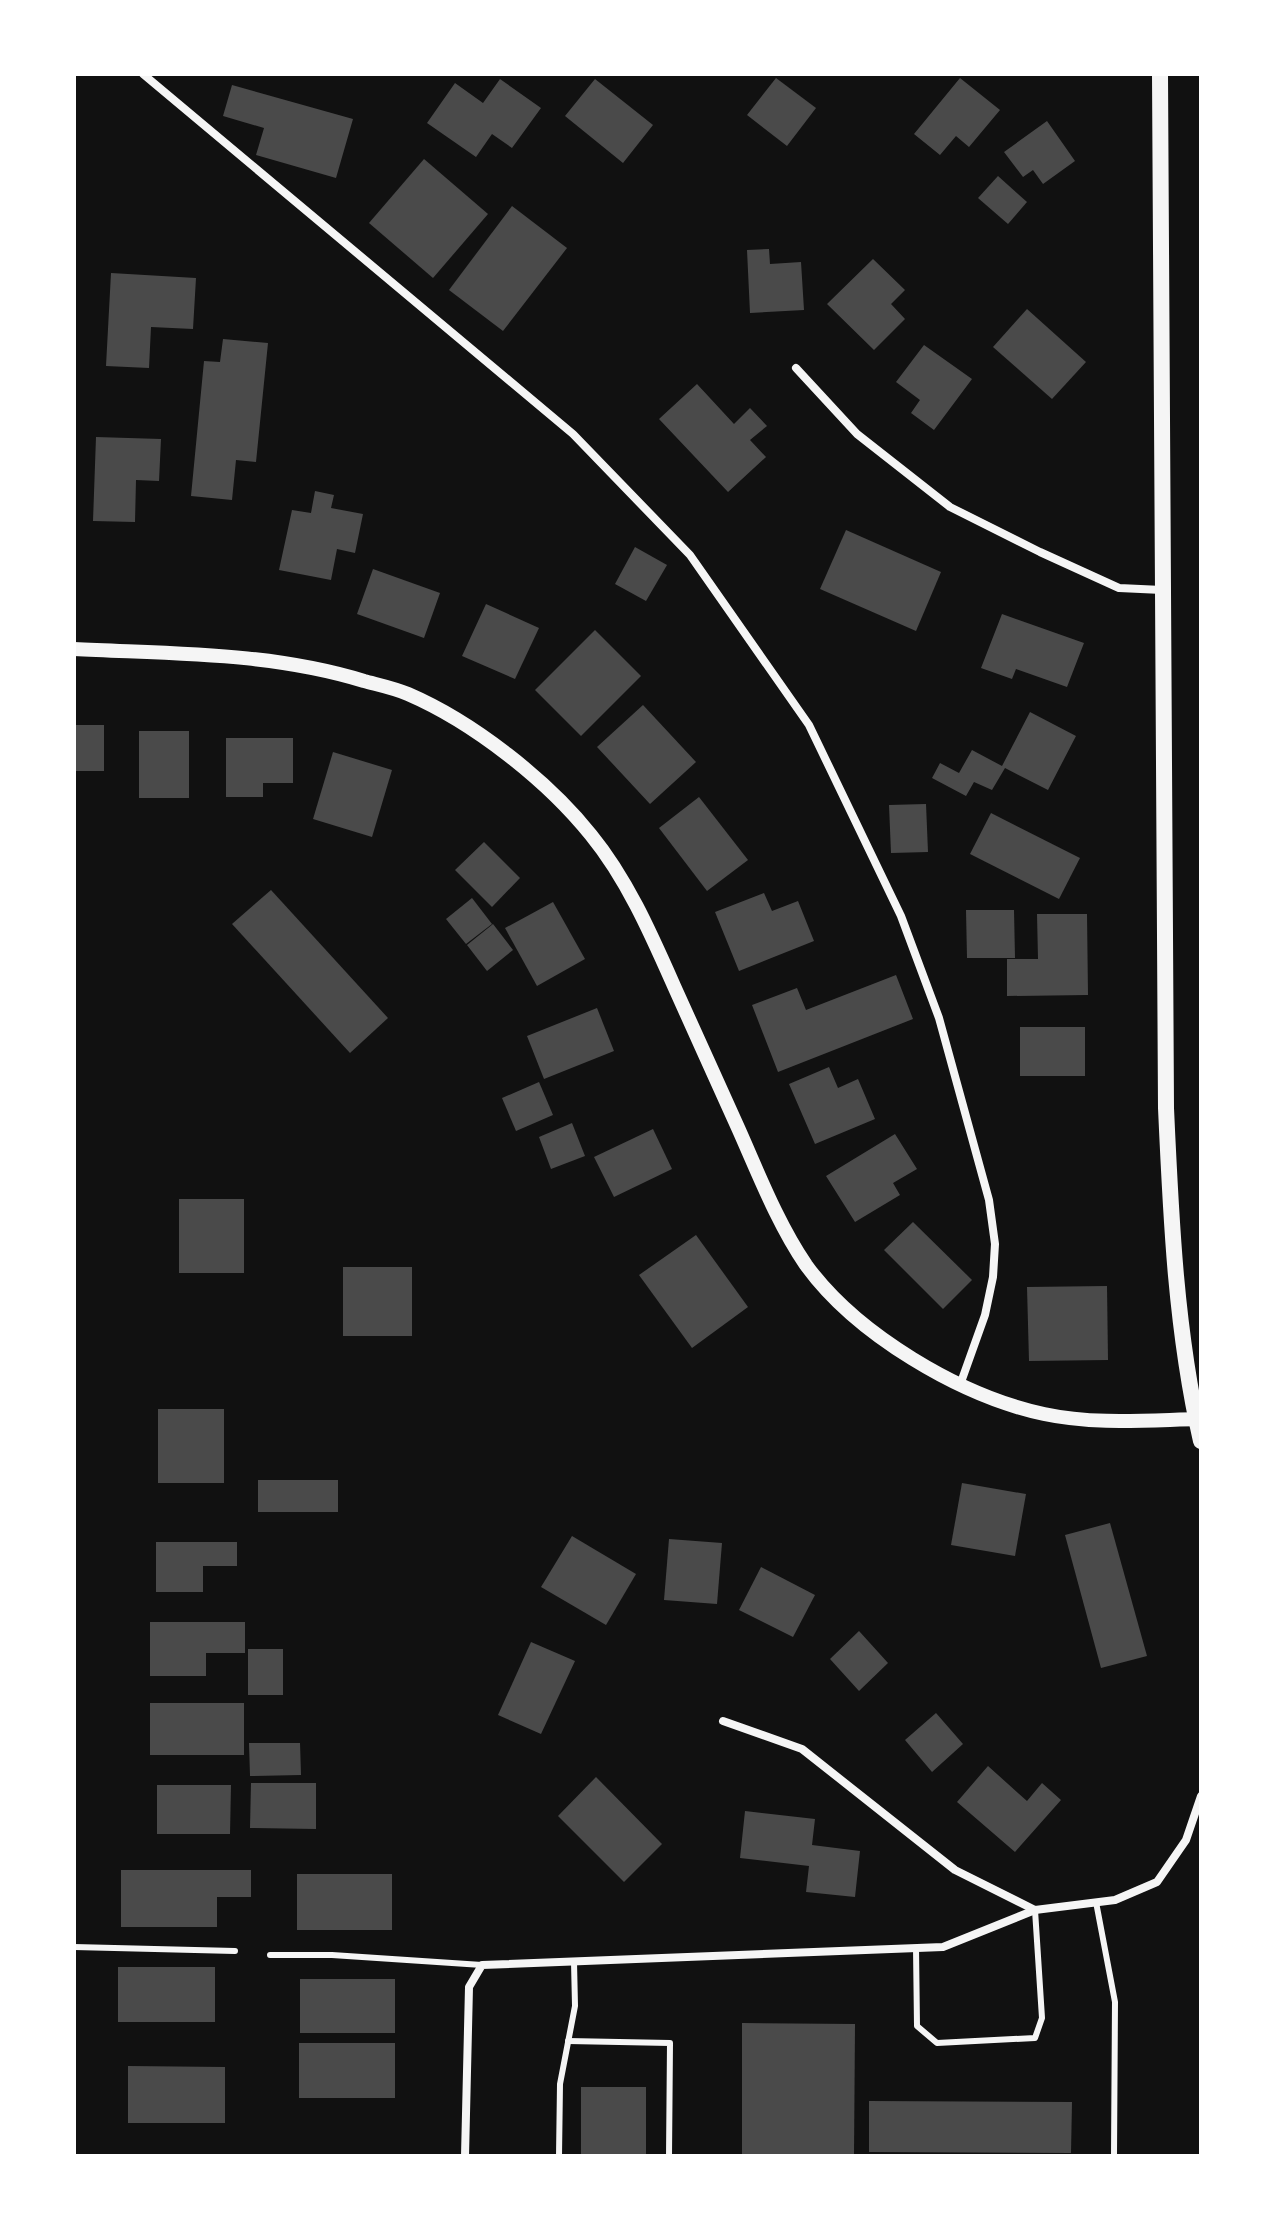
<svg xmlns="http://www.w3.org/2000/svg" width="1275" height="2230" font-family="Lato,sans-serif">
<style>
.building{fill:#4a4a4a}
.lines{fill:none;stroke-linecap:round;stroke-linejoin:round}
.service{stroke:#f5f5f5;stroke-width:6}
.minor{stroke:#f5f5f5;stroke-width:8}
.tertiary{stroke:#f5f5f5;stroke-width:14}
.secondary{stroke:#f5f5f5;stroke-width:16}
</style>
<rect width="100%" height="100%" fill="#111"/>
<g class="building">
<path d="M 776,78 L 816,108 L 787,146 L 747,115 Z"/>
<path d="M 960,78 L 1000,110 L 969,147 L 956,136 L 940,155 L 914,134 Z"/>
<path d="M 500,79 L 541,108 L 512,148 L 492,134 L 476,157 L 427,123 L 455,83 L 483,103 Z"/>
<path d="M 595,79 L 653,125 L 623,163 L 565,116 Z"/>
<path d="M 232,85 L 353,119 L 336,178 L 256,155 L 264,128 L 223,116 Z"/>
<path d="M 1047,121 L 1075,161 L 1043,184 L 1033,170 L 1023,177 L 1004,152 Z"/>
<path d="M 424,159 L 488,214 L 433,278 L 369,223 Z"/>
<path d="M 998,176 L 1027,202 L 1008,224 L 978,198 Z"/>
<path d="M 512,206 L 567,248 L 503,331 L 449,290 Z"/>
<path d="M 769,249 L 770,264 L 801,262 L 804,310 L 750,313 L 747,250 Z"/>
<path d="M 873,259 L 905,290 L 891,304 L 905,319 L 874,350 L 827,304 Z"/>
<path d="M 111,273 L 196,278 L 193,329 L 151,327 L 149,368 L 106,366 Z"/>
<path d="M 1027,309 L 1086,362 L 1052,399 L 993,347 Z"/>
<path d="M 223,339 L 268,343 L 256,462 L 236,460 L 232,500 L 191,496 L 204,361 L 220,362 Z"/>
<path d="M 924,345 L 972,379 L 934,430 L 911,413 L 920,400 L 896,382 Z"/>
<path d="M 697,384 L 734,424 L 750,408 L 767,426 L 750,440 L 766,457 L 728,492 L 659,419 Z"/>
<path d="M 96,437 L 161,439 L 159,481 L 136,480 L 135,522 L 93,521 Z"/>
<path d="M 315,491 L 334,495 L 331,508 L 363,514 L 355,553 L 337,549 L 331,580 L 279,570 L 292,510 L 311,513 Z"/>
<path d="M 846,530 L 941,572 L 916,631 L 820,589 Z"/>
<path d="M 635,547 L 667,565 L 646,601 L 615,584 Z"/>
<path d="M 373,569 L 440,593 L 424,638 L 357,614 Z"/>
<path d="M 486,604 L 539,628 L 515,679 L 462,656 Z"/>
<path d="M 1002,614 L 1084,643 L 1067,687 L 1016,669 L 1012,679 L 981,668 Z"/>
<path d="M 595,630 L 641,676 L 581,736 L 535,690 Z"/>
<path d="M 643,705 L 696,762 L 650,804 L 597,747 Z"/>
<path d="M 1030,712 L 1076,736 L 1048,790 L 1005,768 L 992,790 L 974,782 L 966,796 L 932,778 L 940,763 L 959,773 L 972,750 L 1002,766 Z"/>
<rect x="74" y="725" width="30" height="46"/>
<rect x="139" y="731" width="50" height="67"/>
<path d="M 226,738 L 293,738 L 293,783 L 263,783 L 263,797 L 226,797 Z"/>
<path d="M 333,752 L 392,770 L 372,837 L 313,819 Z"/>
<path d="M 699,797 L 748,860 L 707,891 L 659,828 Z"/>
<path d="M 926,804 L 928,852 L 891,853 L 889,805 Z"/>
<path d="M 991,813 L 1080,858 L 1059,899 L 970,854 Z"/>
<path d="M 484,842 L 520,878 L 492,907 L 455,870 Z"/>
<path d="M 271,890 L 388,1018 L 350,1053 L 232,924 Z"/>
<path d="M 764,893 L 772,911 L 798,901 L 814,941 L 739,971 L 715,912 Z"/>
<path d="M 472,898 L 492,924 L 466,944 L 446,919 Z"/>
<path d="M 553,902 L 585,959 L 537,986 L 505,928 Z"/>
<path d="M 966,910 L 1014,910 L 1015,958 L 967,958 Z"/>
<path d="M 1037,914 L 1087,914 L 1088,995 L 1007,996 L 1007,959 L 1038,959 Z"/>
<path d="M 493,924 L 513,950 L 487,971 L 467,945 Z"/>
<path d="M 896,975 L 913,1019 L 778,1072 L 752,1005 L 797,988 L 806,1010 Z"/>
<path d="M 597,1008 L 614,1051 L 544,1079 L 527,1036 Z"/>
<rect x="1020" y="1027" width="65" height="49"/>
<path d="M 829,1067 L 838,1088 L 858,1079 L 875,1119 L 815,1144 L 789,1084 Z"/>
<path d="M 539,1082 L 553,1115 L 516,1131 L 502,1098 Z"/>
<path d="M 572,1123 L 585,1156 L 551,1169 L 539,1137 Z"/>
<path d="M 653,1129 L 672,1169 L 614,1197 L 594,1157 Z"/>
<path d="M 895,1134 L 917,1169 L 893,1183 L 900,1195 L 855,1222 L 826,1176 Z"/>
<rect x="179" y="1199" width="65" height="74"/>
<path d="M 913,1222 L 972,1280 L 943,1309 L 884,1250 Z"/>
<path d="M 696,1235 L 748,1307 L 692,1348 L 639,1275 Z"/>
<rect x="343" y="1267" width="69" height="69"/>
<path d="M 1107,1286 L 1108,1360 L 1029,1361 L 1027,1287 Z"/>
<rect x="158" y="1409" width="66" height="74"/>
<rect x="258" y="1480" width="80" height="32"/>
<path d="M 962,1483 L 1026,1494 L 1015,1556 L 951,1545 Z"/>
<path d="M 1110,1523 L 1147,1656 L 1101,1668 L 1065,1535 Z"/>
<path d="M 572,1536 L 636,1574 L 606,1625 L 541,1587 Z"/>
<path d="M 669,1539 L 722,1543 L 717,1604 L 664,1600 Z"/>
<path d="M 156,1542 L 237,1542 L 237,1566 L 203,1566 L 203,1592 L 156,1592 Z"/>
<path d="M 761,1567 L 815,1595 L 793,1637 L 739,1610 Z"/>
<path d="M 150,1622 L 245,1622 L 245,1653 L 206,1653 L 206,1676 L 150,1676 Z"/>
<path d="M 859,1631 L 888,1663 L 859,1691 L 830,1659 Z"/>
<path d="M 531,1642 L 575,1661 L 541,1734 L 498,1715 Z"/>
<rect x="248" y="1649" width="35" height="46"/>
<rect x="150" y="1703" width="94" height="52"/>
<path d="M 936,1713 L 963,1744 L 932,1772 L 905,1740 Z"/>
<path d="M 249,1743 L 300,1743 L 301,1775 L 250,1776 Z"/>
<path d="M 988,1766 L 1027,1801 L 1042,1783 L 1061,1800 L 1015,1852 L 957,1802 Z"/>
<path d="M 596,1777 L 662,1844 L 624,1882 L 558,1816 Z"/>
<path d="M 251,1783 L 316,1783 L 316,1829 L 250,1828 Z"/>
<path d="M 157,1785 L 231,1785 L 230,1834 L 157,1834 Z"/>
<path d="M 745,1811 L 815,1819 L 812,1845 L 860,1851 L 855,1897 L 806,1892 L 809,1866 L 740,1858 Z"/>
<path d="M 121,1870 L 251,1870 L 251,1897 L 217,1897 L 217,1927 L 121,1927 Z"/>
<rect x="297" y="1874" width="95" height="56"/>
<rect x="118" y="1967" width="97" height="55"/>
<rect x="300" y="1979" width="95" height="54"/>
<path d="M 742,2023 L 855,2024 L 854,2156 L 742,2156 Z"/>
<rect x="299" y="2043" width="96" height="55"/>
<path d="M 128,2066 L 225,2067 L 225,2123 L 128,2123 Z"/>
<rect x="581" y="2087" width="65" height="69"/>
<path d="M 869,2101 L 1072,2102 L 1071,2153 L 869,2152 Z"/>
</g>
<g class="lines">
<g class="service">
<path d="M 1096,1902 L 1115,2002 L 1114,2156"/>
<path d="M 74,1947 L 235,1951"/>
<path d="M 916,1948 L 917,2026 L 937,2043 L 1035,2038 L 1042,2018 L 1035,1910"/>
<path d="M 270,1955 L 332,1955 L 482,1965"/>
<path d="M 568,2041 L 670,2043 L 669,2156"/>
<path d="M 559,2156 L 560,2084 L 575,2006 L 574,1962"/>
</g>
<g class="minor">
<path d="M 143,74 L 573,434 L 690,555 L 809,725 L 901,916 L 939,1018 L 989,1200 L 995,1244 L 993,1277 L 985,1315 L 960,1385"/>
<path d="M 796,368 L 857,434 L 950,507 L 1040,552 L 1119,588 L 1162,590"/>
<path d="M 723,1721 L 802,1749 L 955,1870 L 1035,1910"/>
<path d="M 465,2156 L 469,1987 L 482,1965 L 943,1947 L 1035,1910 L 1115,1900 L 1157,1882 L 1186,1840 L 1201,1796"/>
</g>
<path class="tertiary" d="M 74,649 C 172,654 270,652 364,681 C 379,685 394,688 408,694 C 473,722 547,780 591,835 C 627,879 651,934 674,986 C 696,1034 717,1082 739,1130 C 759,1175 778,1224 806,1265 C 856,1334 960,1396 1044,1414 C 1095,1425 1149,1420 1201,1419"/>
<path class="secondary" d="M 1160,74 L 1166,1108 C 1171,1220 1176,1332 1201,1441"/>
</g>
<rect width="1275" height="2230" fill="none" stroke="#ffffff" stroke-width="152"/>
</svg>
